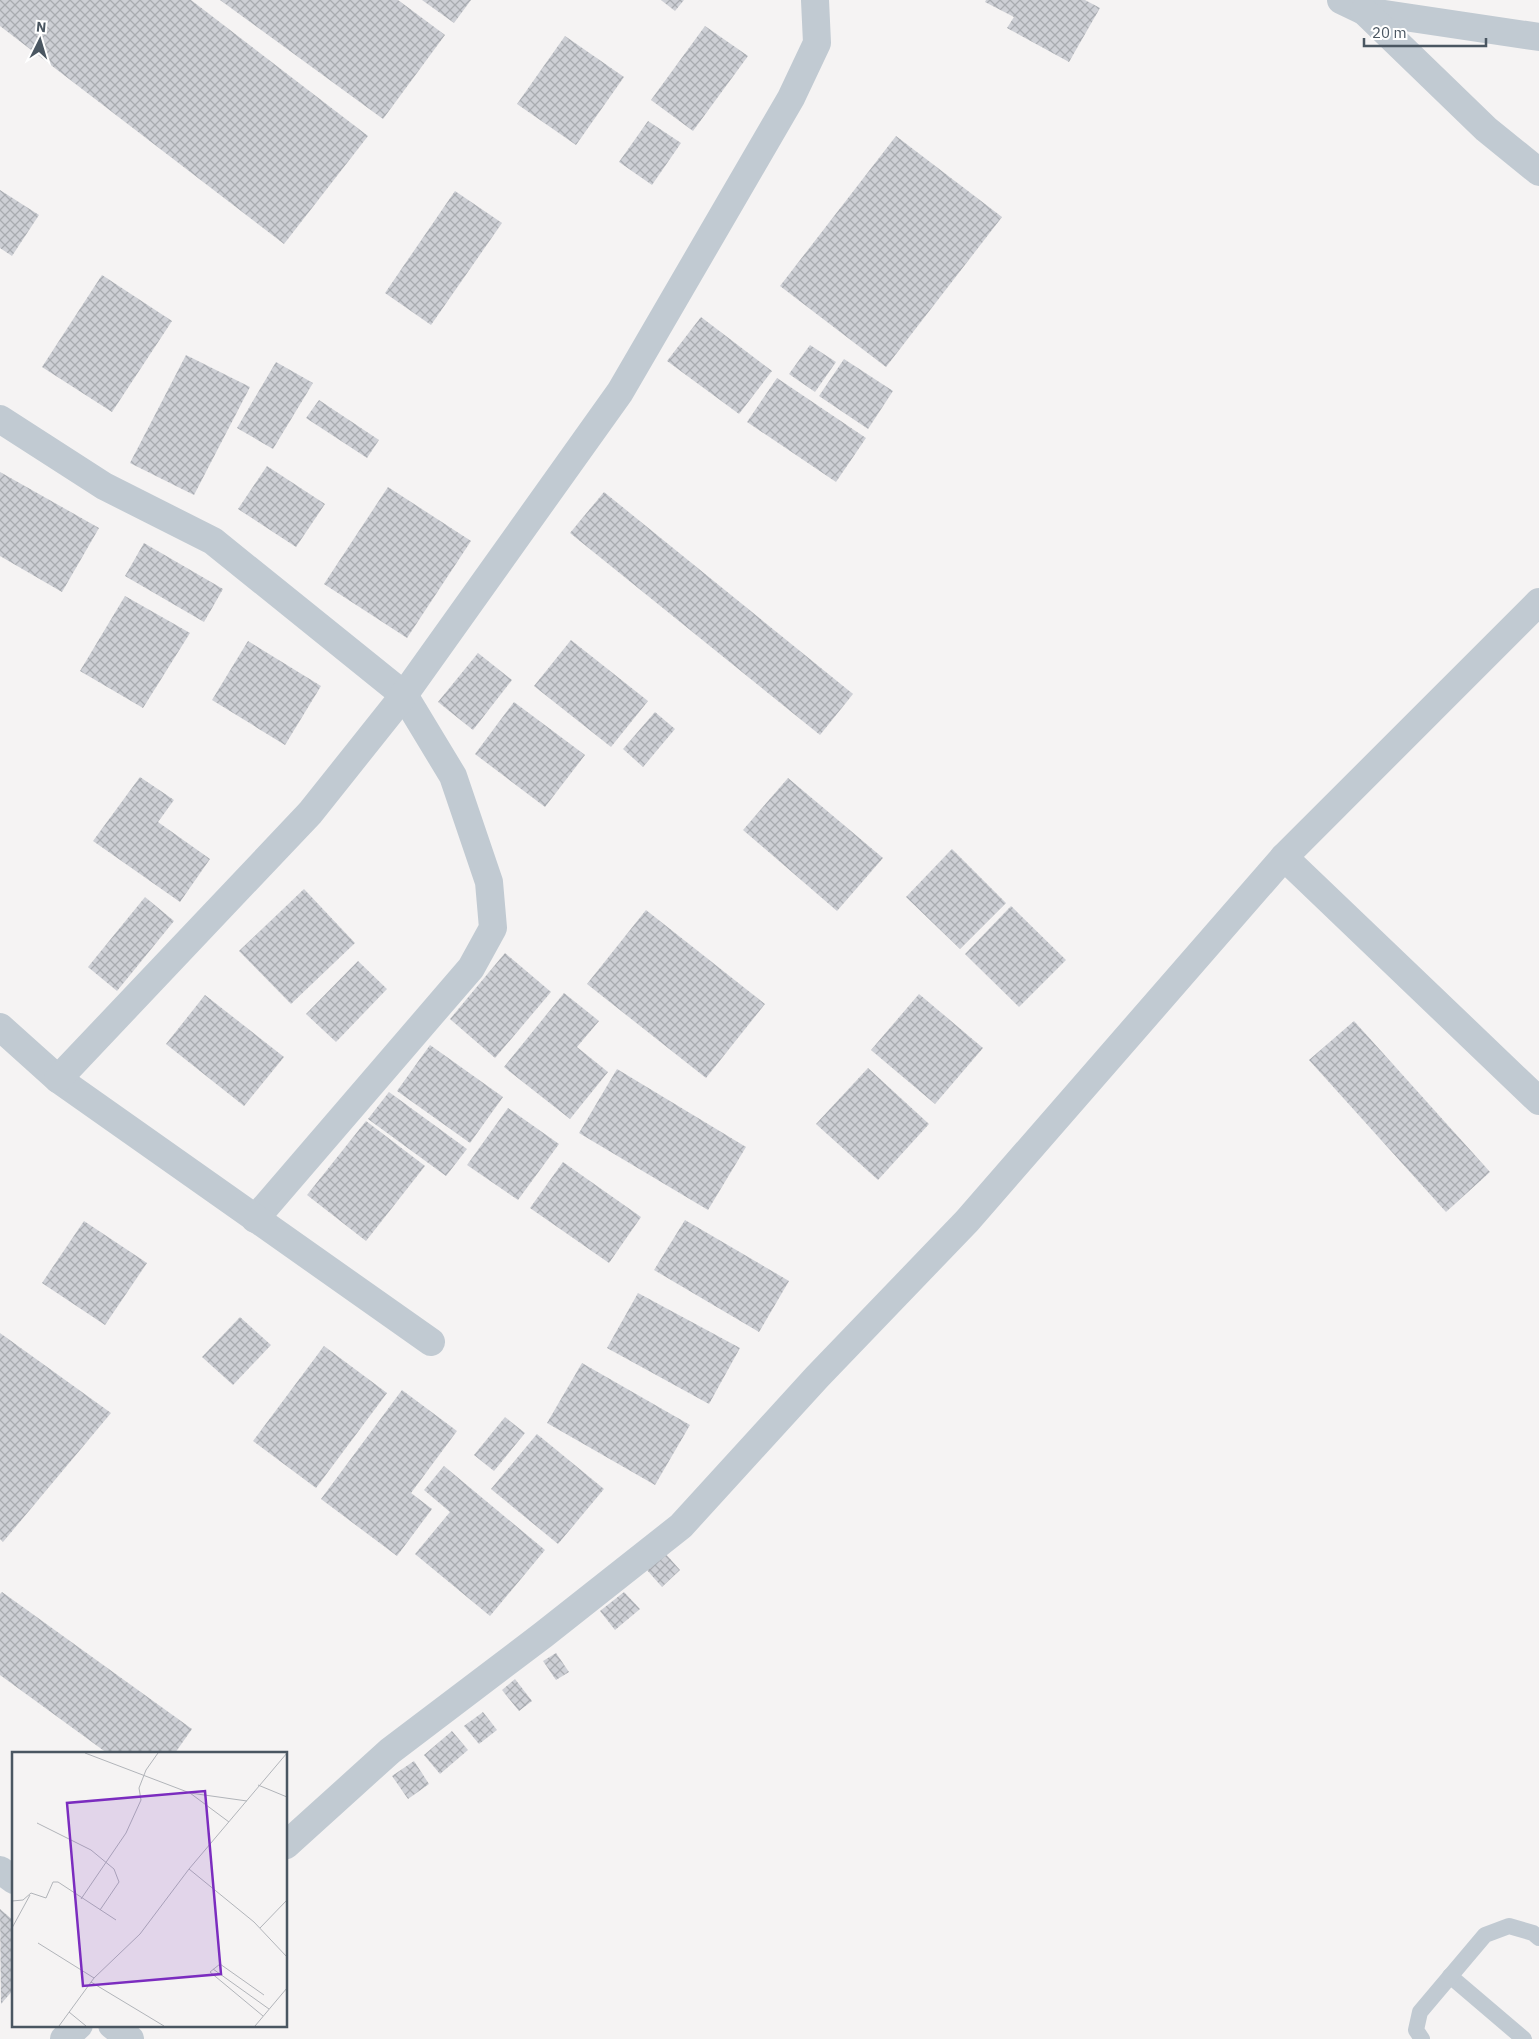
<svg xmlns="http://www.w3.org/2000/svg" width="1539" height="2039" font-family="'IBM Plex Sans',sans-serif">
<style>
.building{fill:url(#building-cross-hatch)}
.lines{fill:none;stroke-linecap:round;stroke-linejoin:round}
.lane{stroke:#c1cad2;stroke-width:16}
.street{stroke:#c1cad2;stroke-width:28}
.inset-road{fill:none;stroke:#b1b4b9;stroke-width:1}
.view{fill:#7b2cbf;fill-opacity:0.15;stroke:#7b2cbf;stroke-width:2.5}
.inset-edge{fill:none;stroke:#4a5661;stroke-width:2.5}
</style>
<defs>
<pattern id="building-cross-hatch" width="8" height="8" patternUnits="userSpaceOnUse" patternTransform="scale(1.25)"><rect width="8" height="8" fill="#cdcfd5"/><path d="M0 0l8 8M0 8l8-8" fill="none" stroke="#a8abb0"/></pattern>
</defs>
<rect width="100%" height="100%" fill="#f5f3f3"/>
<g class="building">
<path d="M 0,0 L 191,0 L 368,136 L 284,244 L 0,26 Z"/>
<path d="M 220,0 L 398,0 L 445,35 L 383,119 Z"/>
<path d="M 422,0 L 471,0 L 454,23 Z"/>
<path d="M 661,0 L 684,0 L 675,11 Z"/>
<path d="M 986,0 L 1085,0 L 1100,8 L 1069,62 L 1007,28 L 1014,17 L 985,2 Z"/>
<path d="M 705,26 L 748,56 L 693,131 L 651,100 Z"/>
<path d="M 565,36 L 624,77 L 576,145 L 517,104 Z"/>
<path d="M 648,121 L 681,143 L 652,185 L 619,162 Z"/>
<path d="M 896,136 L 1002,217 L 886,367 L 780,286 Z"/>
<path d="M 0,190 L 39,215 L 12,256 L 0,248 Z"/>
<path d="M 455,191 L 502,223 L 431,325 L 385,293 Z"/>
<path d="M 102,275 L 172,321 L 112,412 L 42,367 Z"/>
<path d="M 701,317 L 772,371 L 739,414 L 667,361 Z"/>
<path d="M 810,345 L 836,362 L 815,392 L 789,374 Z"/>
<path d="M 186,355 L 250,387 L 194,495 L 130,463 Z"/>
<path d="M 844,359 L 893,391 L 868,429 L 819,396 Z"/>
<path d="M 276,362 L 313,383 L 273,449 L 237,428 Z"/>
<path d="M 777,378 L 866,438 L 836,482 L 747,422 Z"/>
<path d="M 319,400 L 379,440 L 367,458 L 306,418 Z"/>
<path d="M 267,466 L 325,504 L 296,547 L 238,509 Z"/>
<path d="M 0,472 L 99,528 L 62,592 L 0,556 Z"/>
<path d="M 388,487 L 471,541 L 407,638 L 324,584 Z"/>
<path d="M 604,492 L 853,694 L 820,735 L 570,533 Z"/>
<path d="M 144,543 L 223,589 L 204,622 L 125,576 Z"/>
<path d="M 125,596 L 190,633 L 143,708 L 80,671 Z"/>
<path d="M 571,640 L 648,701 L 611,747 L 534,686 Z"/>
<path d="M 248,641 L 321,686 L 285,745 L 212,700 Z"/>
<path d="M 478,653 L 512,680 L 473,730 L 438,702 Z"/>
<path d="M 514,702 L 585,755 L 545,807 L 475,754 Z"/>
<path d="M 655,712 L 675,729 L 643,767 L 623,749 Z"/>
<path d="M 140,777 L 174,800 L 158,822 L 210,859 L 180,902 L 93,841 Z"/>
<path d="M 788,778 L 883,858 L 837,911 L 743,830 Z"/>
<path d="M 952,849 L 1006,903 L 960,949 L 906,897 Z"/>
<path d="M 304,889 L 355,943 L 291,1004 L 239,951 Z"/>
<path d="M 145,897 L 174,921 L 117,991 L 88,967 Z"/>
<path d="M 1011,906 L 1066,960 L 1019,1007 L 965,954 Z"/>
<path d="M 646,910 L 765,1004 L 706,1078 L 587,984 Z"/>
<path d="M 505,953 L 551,992 L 495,1058 L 450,1019 Z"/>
<path d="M 358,961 L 387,989 L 336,1042 L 306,1014 Z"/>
<path d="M 564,993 L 599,1021 L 577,1047 L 608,1072 L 570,1119 L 504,1067 Z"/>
<path d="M 919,994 L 983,1048 L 935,1104 L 871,1050 Z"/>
<path d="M 205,995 L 284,1057 L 244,1106 L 166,1044 Z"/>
<path d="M 1354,1021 L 1490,1172 L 1446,1212 L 1309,1060 Z"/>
<path d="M 430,1045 L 503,1097 L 470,1143 L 397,1091 Z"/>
<path d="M 868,1068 L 929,1124 L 878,1180 L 816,1124 Z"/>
<path d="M 617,1069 L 746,1147 L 708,1210 L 579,1133 Z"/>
<path d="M 389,1092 L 467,1149 L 446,1176 L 368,1119 Z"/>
<path d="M 508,1108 L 559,1144 L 518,1200 L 467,1165 Z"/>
<path d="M 366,1121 L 425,1166 L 366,1241 L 307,1195 Z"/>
<path d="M 563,1162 L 641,1217 L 609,1263 L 530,1208 Z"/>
<path d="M 685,1220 L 789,1281 L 759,1332 L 654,1270 Z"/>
<path d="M 84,1221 L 147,1263 L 105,1325 L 42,1283 Z"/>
<path d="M 638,1293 L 740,1348 L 709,1404 L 607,1348 Z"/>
<path d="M 240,1317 L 271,1345 L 233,1385 L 202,1357 Z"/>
<path d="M 0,1333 L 111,1413 L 3,1542 L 0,1539 Z"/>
<path d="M 324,1346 L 387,1393 L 316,1488 L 253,1441 Z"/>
<path d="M 582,1363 L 690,1425 L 655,1485 L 547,1423 Z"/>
<path d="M 402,1390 L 457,1431 L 411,1493 L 432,1509 L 397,1556 L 321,1499 Z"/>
<path d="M 505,1417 L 525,1433 L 494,1471 L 474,1455 Z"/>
<path d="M 537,1434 L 604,1489 L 558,1544 L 491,1489 Z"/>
<path d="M 444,1466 L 545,1550 L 490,1616 L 415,1554 L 450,1512 L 424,1490 Z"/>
<path d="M 664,1552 L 680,1570 L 662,1587 L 646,1569 Z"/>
<path d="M 2,1592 L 192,1729 L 175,1753 L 107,1753 L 0,1675 L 0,1594 Z"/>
<path d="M 624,1592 L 640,1609 L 615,1630 L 600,1611 Z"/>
<path d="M 556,1653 L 569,1672 L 556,1680 L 543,1661 Z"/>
<path d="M 515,1679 L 532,1701 L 519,1711 L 502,1690 Z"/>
<path d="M 483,1712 L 497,1730 L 479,1744 L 464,1726 Z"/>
<path d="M 452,1731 L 468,1750 L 440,1774 L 424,1755 Z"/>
<path d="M 414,1761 L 429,1784 L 408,1799 L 392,1776 Z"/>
<path d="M 0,1909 L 14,1921 L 14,1989 L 1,2004 Z"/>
</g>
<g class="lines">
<g class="lane">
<path d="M 1450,1976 L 1524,2039"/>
<path d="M 1422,2039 L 1416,2030 L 1420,2012 L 1485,1935 L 1509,1926 L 1533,1933 L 1539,1938"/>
</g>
<g class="street">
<path d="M 1341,0 L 1364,11 L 1539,37"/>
<path d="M 1364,11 L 1486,129 L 1539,172"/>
<path d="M 0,419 L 104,486 L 213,541 L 404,695 L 453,776 L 489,882 L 493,928 L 471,968 L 255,1219"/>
<path d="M 1284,857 L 1539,1101"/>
<path d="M 0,1027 L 58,1079 L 431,1342"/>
<path d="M 58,1079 L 310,813 L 404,695 L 620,392 L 791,98 L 817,43 L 815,0"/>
<path d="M 286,1845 L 390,1751 L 543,1635 L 681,1526 L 817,1377 L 967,1221 L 1284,857 L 1539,602"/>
<path d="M 0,1870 L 14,1880"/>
<path d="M 112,2025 L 130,2039"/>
<path d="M 64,2039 L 79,2025"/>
</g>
</g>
<g transform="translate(12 1752)">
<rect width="275" height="275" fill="#f5f3f3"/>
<path class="inset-road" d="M 73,1 L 178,41 L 235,49M 246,33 L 275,45M 178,41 L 217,70M 25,71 L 79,98 L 102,117 L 107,130 L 88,158M 177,117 L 242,170 L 275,205M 69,147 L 114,81 L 129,48 L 127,36 L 134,18 L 146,1M 0,149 L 11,148 L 19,141 L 34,146 L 41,130 L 46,130 L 104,168M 0,176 L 18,143M 248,176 L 275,148M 26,191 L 82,226M 201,217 L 257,257M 79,230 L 152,274M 57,260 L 74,274M 251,264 L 198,220 L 208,212 L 252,243M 47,274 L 82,226 L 128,182 L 177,117 L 275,1M 243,274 L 275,236"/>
<path class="view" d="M 193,39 L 209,222 L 71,234 L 55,51 Z"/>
<rect width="275" height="275" class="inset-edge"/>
</g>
<g transform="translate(40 40) rotate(5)" stroke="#ffffff" stroke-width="4" paint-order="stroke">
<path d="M0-4L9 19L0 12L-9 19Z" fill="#4a5661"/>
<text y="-8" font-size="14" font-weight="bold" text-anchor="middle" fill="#4a5661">N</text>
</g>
<path d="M1364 38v8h122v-8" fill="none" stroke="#4a5661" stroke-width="2.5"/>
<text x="1372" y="38" font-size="15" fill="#4a5661" stroke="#ffffff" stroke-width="4" paint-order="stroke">20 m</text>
</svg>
